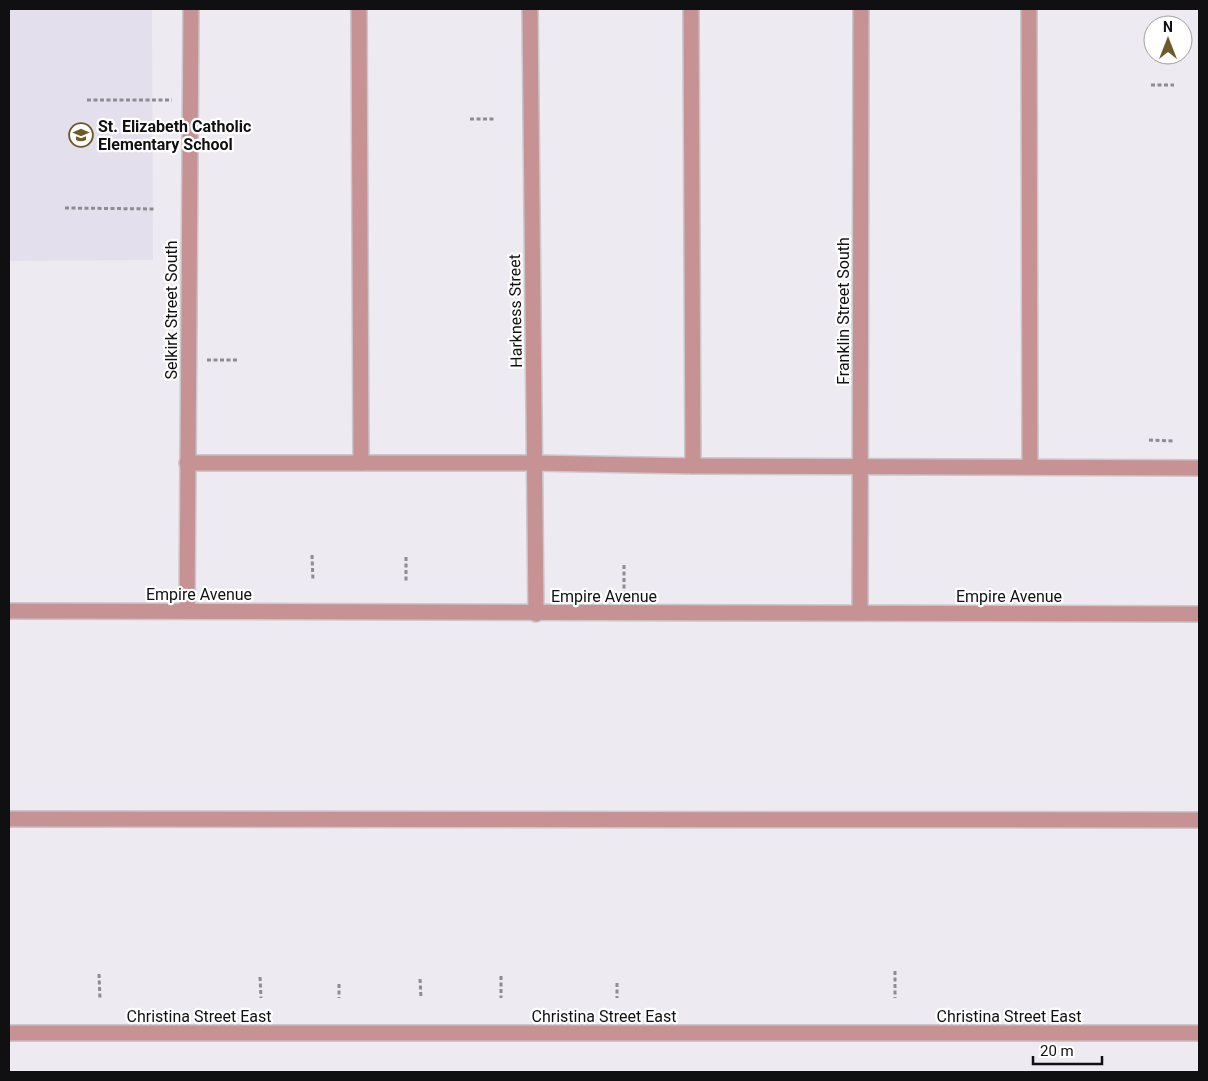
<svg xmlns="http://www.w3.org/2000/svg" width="1208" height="1081" font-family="Roboto,sans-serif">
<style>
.built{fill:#e3dfec}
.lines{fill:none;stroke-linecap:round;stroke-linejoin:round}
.minor-casing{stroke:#cac8cd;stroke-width:18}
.path{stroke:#8d8c90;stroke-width:3;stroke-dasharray:4 2.5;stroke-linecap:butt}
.minor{stroke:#c79294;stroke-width:15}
.labels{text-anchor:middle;stroke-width:4.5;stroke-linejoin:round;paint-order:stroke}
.poi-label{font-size:16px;font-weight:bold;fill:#100f11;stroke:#fff;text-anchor:start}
.street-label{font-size:16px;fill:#100f11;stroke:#fff}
</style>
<rect width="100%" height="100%" fill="#edebf1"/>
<path class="built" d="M 9,9 L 152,9 L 153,260 L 9,261 Z"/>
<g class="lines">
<g class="minor-casing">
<g id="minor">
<path d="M 359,9 L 361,463"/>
<path d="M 530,9 L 536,614"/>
<path d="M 691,9 L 693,466"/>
<path d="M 1029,9 L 1030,467"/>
<path d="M 187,463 L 534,463 L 693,466 L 1199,468"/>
<path d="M 9,611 L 1199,614"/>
<path d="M 187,611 L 191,9"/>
<path d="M 860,613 L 861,9"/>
<path d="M 9,819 L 1199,820"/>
<path d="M 9,1033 L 1199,1033"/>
</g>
</g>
<g class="path">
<path d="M 1147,40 L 1153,40"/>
<path d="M 1151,85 L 1174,85"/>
<path d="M 87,100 L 172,100"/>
<path d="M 470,119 L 495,119"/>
<path d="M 65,208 L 156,209"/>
<path d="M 207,360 L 237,360"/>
<path d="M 1149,440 L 1173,441"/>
<path d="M 312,555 L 313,581"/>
<path d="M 406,557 L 406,581"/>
<path d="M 624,565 L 624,595"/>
<path d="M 895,971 L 895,998"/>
<path d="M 99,974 L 100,999"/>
<path d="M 501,976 L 501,998"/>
<path d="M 260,977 L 261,998"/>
<path d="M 420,979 L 421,998"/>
<path d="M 617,983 L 617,998"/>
<path d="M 339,984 L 339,998"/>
</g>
<use href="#minor" class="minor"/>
</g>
<defs>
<g id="school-ring" transform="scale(1.25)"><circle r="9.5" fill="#fff" stroke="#6e5a28" stroke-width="1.5"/><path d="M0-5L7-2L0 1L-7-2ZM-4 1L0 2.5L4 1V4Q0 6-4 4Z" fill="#6e5a28"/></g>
</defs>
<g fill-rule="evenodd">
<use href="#school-ring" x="81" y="135"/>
</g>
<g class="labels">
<g class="poi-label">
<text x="98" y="132">St. Elizabeth Catholic<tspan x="98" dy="18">Elementary School</tspan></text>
</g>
<g class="street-label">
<text transform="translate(171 310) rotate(-90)" y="6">Selkirk Street South</text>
<text transform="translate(515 311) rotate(-91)" y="6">Harkness Street</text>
<text transform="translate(843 311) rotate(-90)" y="6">Franklin Street South</text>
<text x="199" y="600">Empire Avenue</text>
<text x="604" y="602">Empire Avenue</text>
<text x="1009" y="602">Empire Avenue</text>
<text x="199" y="1022">Christina Street East</text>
<text x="604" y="1022">Christina Street East</text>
<text x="1009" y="1022">Christina Street East</text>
</g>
</g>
<rect width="1208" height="1081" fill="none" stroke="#100f11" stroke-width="20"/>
<g transform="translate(1168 40)"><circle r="24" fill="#ffffff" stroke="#9f9fa0"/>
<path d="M0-4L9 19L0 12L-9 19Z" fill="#6e5a28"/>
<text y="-8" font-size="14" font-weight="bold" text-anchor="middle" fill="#100f11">N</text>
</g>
<path d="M1033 1056v8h69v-8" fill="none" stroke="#100f11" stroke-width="2.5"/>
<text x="1040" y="1056" font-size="15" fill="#100f11" stroke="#ffffff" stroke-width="4" paint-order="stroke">20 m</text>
</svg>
